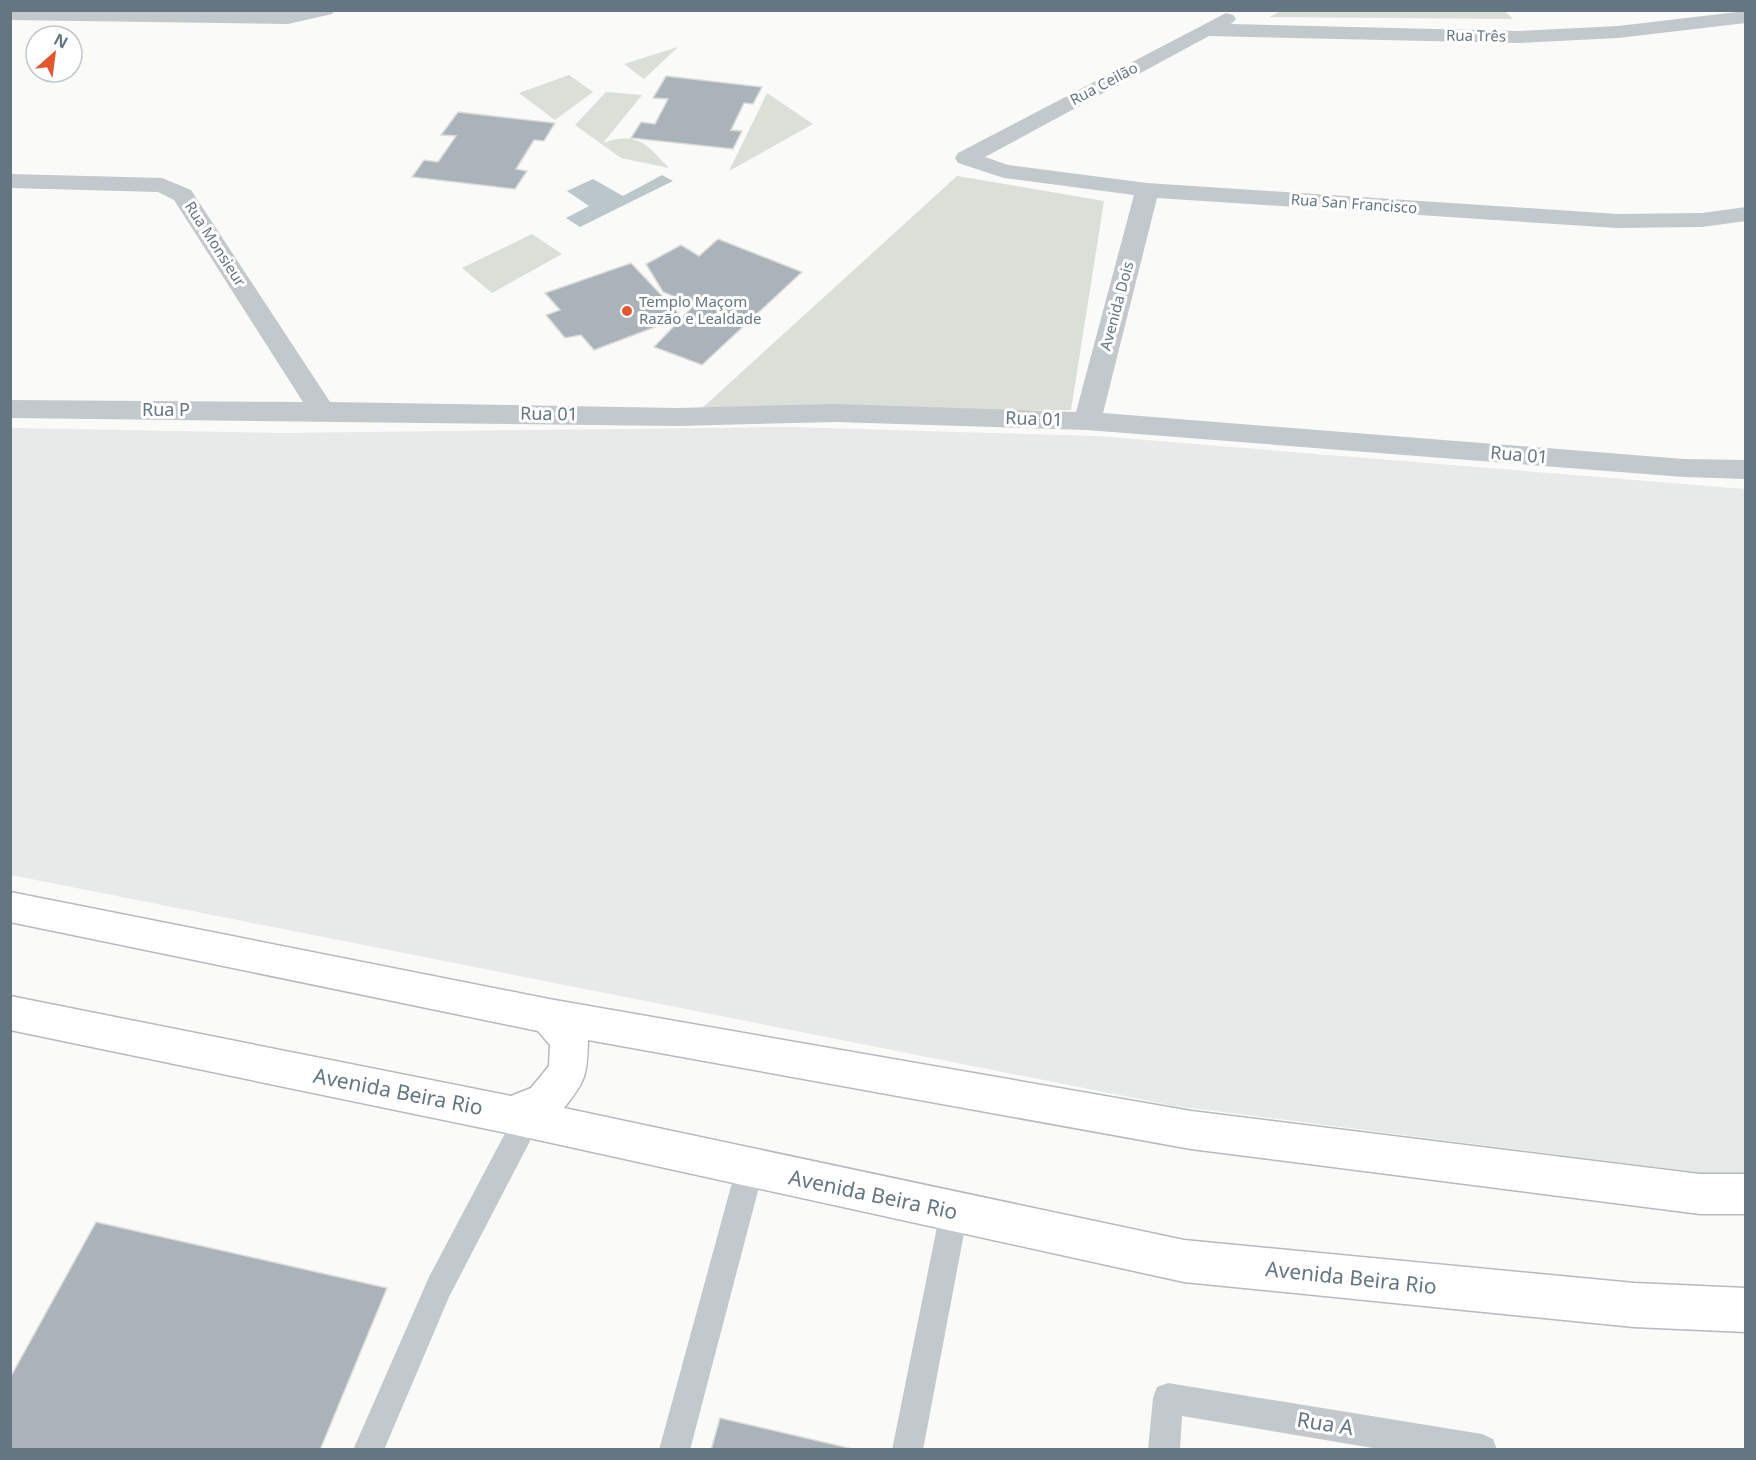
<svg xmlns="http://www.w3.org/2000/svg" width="1756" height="1460" font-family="'Noto Sans',sans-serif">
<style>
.built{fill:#e8e9e9}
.green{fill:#dadfd7}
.water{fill:#bbc7cb}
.building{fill:#aab3b9;stroke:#dcdcda;stroke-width:1.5}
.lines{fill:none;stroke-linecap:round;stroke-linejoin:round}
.primary-casing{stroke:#b5babe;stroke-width:3}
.lane{fill:#c3c8cc;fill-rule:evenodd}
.street{fill:#c3c8cc;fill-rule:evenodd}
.primary{fill:#fff;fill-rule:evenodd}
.poi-dot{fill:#e4572e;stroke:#fff;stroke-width:2}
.labels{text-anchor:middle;stroke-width:6;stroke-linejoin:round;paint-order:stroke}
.far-street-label{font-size:15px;fill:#657683;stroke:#fff}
.far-poi-label{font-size:15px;fill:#657683;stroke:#fff;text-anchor:start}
.street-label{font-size:18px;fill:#657683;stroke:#fff}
.near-street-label{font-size:21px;fill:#657683;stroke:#fff}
</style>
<rect width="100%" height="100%" fill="#fafaf8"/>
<path class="built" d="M 788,427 L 1097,436 L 1745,489 L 1745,1178 L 1174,1106 L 11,875 L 11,428 L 282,433 Z"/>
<g class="green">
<path d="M 1282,10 L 1504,10 L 1513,19 L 1270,17 Z"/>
<path d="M 678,47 L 644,79 L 624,64 Z"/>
<path d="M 569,75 L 593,92 L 555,120 L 519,93 Z"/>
<path d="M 606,92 L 642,95 L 603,143 C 638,131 646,144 669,168 L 621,158 L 575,125 Z"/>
<path d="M 767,93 L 813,124 L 729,171 Z"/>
<path d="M 957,176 L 1104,201 L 1071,410 L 699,411 Z"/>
<path d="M 532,234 L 562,254 L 492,293 L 462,268 Z"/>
</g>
<path class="water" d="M 662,175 L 673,181 L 580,227 L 566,218 L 589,206 L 567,191 L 593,179 L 623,196 Z"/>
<g class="building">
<path d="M 666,76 L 762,87 L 753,104 L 744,103 L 731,130 L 742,131 L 733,149 L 631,138 L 641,122 L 655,124 L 668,99 L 653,98 Z"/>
<path d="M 458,112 L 555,123 L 544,141 L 534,140 L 516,169 L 527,171 L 515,189 L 412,177 L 424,160 L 438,162 L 456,136 L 441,135 Z"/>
<path d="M 718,239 L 802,272 L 702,365 L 654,347 L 694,305 L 663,292 L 646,264 L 681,245 L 699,256 Z"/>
<path d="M 631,263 L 682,317 L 594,350 L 581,335 L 565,338 L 546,315 L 560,310 L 545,293 Z"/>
<path d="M 96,1222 L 387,1288 L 320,1450 L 10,1450 L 10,1378 Z"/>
<path d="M 720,1418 L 857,1450 L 711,1450 Z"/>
</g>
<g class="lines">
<g class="primary-casing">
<path id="primary" d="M 10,892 L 549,999 L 1191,1111 L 1700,1174 L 1746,1174 L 1746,1214 L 1700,1214 L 1191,1149 L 588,1040 C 587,1076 586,1080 564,1108 L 1184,1240 L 1634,1283 L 1746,1288 L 1746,1332 L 1634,1327 L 1184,1282 L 511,1134 L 10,1030 L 10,996 L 511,1096 L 531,1088 L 549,1066 L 550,1045 L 538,1031 L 10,922 Z"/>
</g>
<g class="lane">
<path d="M 528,1105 L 538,1109 L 542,1118 L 449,1297 L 384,1450 L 353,1450 L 429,1277 L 518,1109 Z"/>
<path d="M 750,1155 L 760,1159 L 764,1168 L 690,1450 L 659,1450 L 736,1168 L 740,1159 Z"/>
<path d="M 954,1198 L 964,1202 L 968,1212 L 923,1450 L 892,1450 L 940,1212 L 944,1202 Z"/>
<path d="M 1168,1383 L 1482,1434 L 1493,1439 L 1497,1450 L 1385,1450 L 1182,1416 L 1180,1450 L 1148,1450 L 1153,1398 L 1157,1387 Z"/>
</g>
<g class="street">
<path d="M 10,10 L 335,10 L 332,14 L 288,24 L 10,20 Z"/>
<path d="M 1746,11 L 1746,23 L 1618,38 L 1519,43 L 1209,36 L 985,157 L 1008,165 L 1147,183 L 1617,214 L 1702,213 L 1746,207 L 1746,221 L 1702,227 L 1617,228 L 1157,198 L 1103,413 L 1684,459 L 1746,460 L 1746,479 L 1684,477 L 1087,430 L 835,422 L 677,426 L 10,418 L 10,400 L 303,402 L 174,200 L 158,192 L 10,188 L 10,174 L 162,178 L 191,190 L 330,402 L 677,408 L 835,404 L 1076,412 L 1134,195 L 1004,178 L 958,163 L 955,158 L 958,153 L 1226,13 L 1233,15 L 1236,19 L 1231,24 L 1519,31 L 1618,26 Z"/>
</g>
<use href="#primary" class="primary"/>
</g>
<circle class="poi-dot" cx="627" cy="311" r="6"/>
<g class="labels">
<g class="far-street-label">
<text transform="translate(1476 36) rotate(1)" y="5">Rua Três</text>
<text transform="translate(1104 84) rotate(-28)" y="5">Rua Ceilão</text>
<text transform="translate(1354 204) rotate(4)" y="5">Rua San Francisco</text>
<text transform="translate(215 244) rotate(57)" y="5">Rua Monsieur</text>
<text transform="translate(1117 306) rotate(-75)" y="5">Avenida Dois</text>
</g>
<g class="far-poi-label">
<text x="639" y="307">Templo Maçom<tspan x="639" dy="17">Razão e Lealdade</tspan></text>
</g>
<g class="street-label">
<text x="166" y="416">Rua P</text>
<text transform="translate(549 414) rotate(1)" y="6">Rua 01</text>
<text transform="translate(1034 419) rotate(2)" y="6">Rua 01</text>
<text transform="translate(1519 455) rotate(5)" y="6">Rua 01</text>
</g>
<g class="near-street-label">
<text transform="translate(398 1092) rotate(11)" y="7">Avenida Beira Rio</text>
<text transform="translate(873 1195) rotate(12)" y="7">Avenida Beira Rio</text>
<text transform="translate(1351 1278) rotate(6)" y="7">Avenida Beira Rio</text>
<text transform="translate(1325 1424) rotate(9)" y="7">Rua A</text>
</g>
</g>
<rect width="1756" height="1460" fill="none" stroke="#657683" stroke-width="24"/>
<g transform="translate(54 54) rotate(28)"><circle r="28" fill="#ffffff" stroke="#c1c8cd" stroke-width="1.5"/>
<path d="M0-4.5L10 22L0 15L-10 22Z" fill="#e4572e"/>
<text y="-9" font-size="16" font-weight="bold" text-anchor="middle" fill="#657683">N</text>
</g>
</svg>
